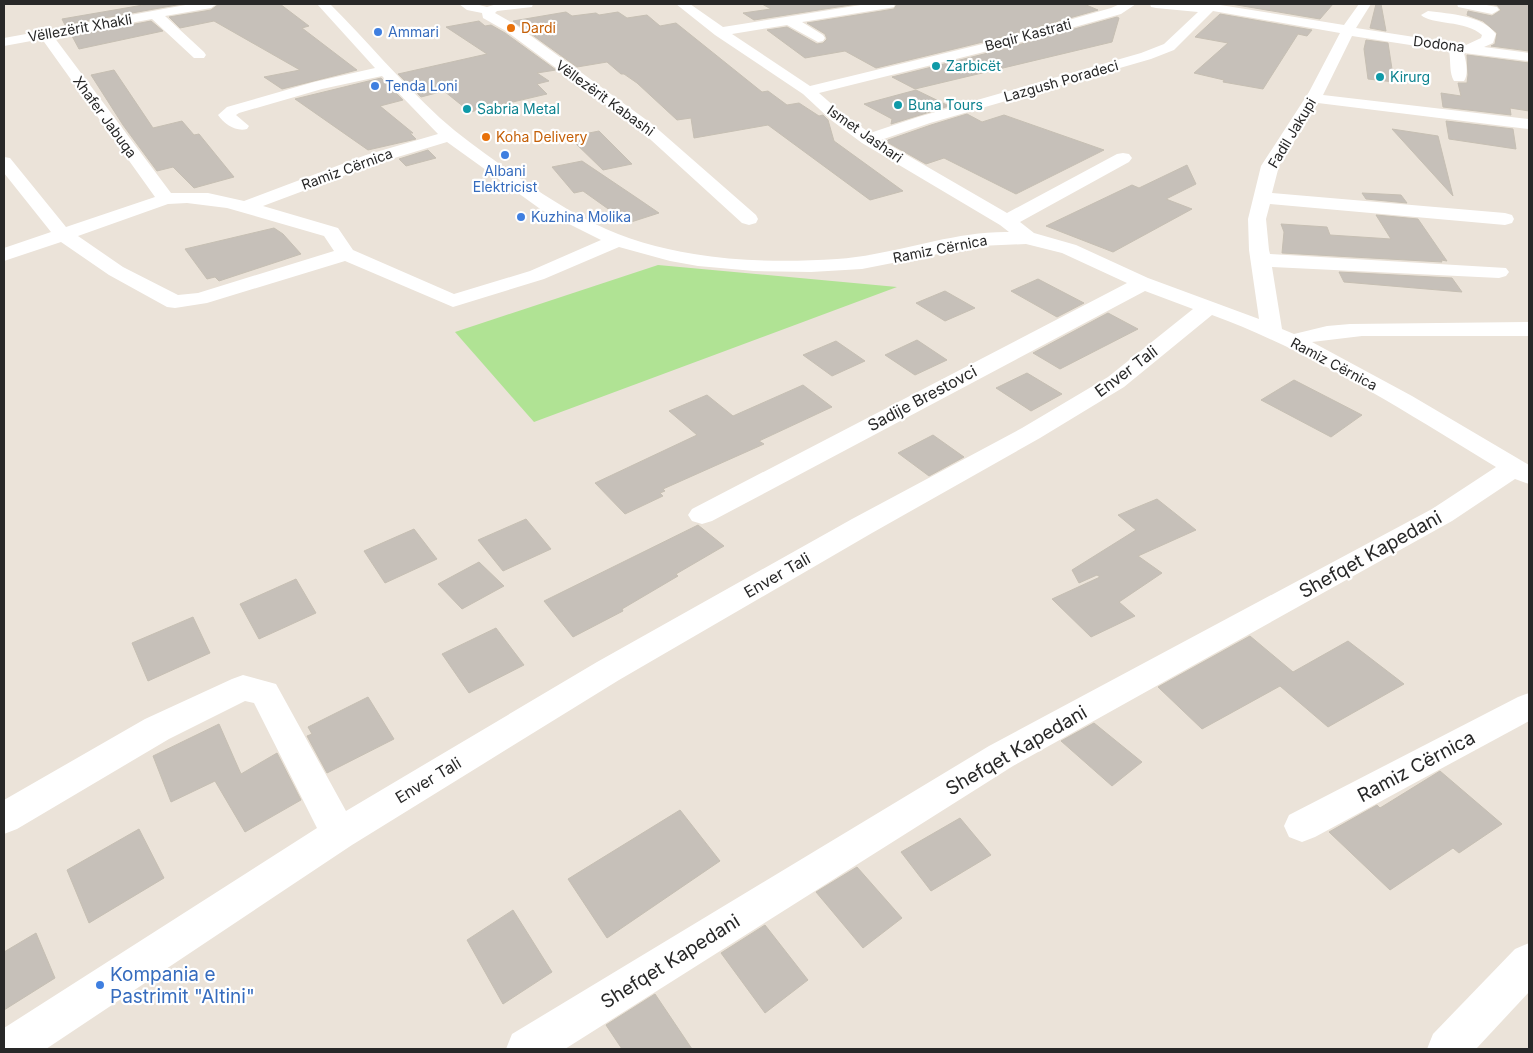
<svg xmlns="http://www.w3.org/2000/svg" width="1533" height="1053" font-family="Inter,sans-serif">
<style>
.green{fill:#b0e394}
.building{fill:#c6c0b9;stroke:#c6bfb3}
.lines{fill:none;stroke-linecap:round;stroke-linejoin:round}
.minor{fill:#fff;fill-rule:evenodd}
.food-dot{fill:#e8710a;stroke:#fff;stroke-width:2}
.shop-dot{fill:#3f7fe0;stroke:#fff;stroke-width:2}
.culture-dot{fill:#0f9aa8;stroke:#fff;stroke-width:2}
.labels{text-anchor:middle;stroke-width:4.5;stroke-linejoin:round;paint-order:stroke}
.far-street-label{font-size:14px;fill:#282828;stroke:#fff}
.far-food-label{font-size:14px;fill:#c56008;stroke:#fff;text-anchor:start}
.far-shop-label{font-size:14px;fill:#366cbe;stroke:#fff;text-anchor:start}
.far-culture-label{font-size:14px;fill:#0d838f;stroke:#fff;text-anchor:start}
.street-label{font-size:16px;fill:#282828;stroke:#fff}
.near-street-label{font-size:19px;fill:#282828;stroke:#fff}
.near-shop-label{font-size:19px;fill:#366cbe;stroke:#fff;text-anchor:start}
</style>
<rect width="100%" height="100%" fill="#ebe3d9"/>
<path class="green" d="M 658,265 L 897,287 L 534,422 L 455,332 Z"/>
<g class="building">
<path d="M 149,4 L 182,4 L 65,25 L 62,19 Z"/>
<path d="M 219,4 L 280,4 L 309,26 L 302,28 L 357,70 L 282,89 L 264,77 L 300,70 L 214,21 L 180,28 L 169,17 L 211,10 Z"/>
<path d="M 762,4 L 857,4 L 754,20 L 743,13 L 771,9 Z"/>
<path d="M 897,4 L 1084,4 L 1098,10 L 991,40 L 876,68 L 845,51 L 805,58 L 767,30 L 787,27 L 817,44 L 823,43 L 827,39 L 825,34 L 807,23 L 894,9 Z"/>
<path d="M 1231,4 L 1333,4 L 1320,19 Z"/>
<path d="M 1376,4 L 1381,4 L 1386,31 L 1370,28 Z"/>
<path d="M 1490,4 L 1529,4 L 1529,51 L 1491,46 L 1495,44 L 1497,33 L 1483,21 L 1467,15 L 1468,11 L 1492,16 L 1501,10 L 1497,5 Z"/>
<path d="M 566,12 L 572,16 L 596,13 L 599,15 L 618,12 L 627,18 L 647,15 L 660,26 L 676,23 L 762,92 L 768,91 L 787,105 L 799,103 L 819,116 L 823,115 L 828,120 L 834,141 L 903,191 L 870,200 L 768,125 L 694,138 L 691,118 L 677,120 L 637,83 L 624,74 L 621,74 L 607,62 L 577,67 L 513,21 Z"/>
<path d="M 1220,14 L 1312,30 L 1307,36 L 1298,34 L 1263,89 L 1223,82 L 1224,80 L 1194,73 L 1228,43 L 1195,37 Z"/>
<path d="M 1117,17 L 1119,18 L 1112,42 L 915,89 L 892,77 L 1000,50 Z"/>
<path d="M 151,21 L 163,31 L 79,49 L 72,36 Z"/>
<path d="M 479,21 L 485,26 L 491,25 L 505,33 L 556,70 L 537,73 L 549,81 L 537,84 L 547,94 L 470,112 L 444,91 L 421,97 L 398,74 L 487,54 L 446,27 Z"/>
<path d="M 1366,40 L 1388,43 L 1394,82 L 1368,79 L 1364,49 Z"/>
<path d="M 1467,55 L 1529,63 L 1529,111 L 1510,108 L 1511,115 L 1443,107 L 1441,93 L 1461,96 L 1458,83 L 1467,83 L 1468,75 Z"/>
<path d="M 114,70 L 153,128 L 182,121 L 194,135 L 199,134 L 234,177 L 194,188 L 173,167 L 157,171 L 123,125 L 91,75 Z"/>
<path d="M 381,78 L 403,100 L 380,106 L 413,133 L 410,133 L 416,139 L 368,150 L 295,99 Z"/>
<path d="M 916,90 L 949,106 L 891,124 L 892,119 L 864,104 Z"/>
<path d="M 967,114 L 982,122 L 1004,115 L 1104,150 L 1016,194 L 944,158 L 926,164 L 887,142 L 888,140 L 931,125 Z"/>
<path d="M 1446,121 L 1513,129 L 1516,149 L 1449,139 Z"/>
<path d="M 1392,129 L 1438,136 L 1453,196 Z"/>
<path d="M 599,131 L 632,164 L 603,170 L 569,137 Z"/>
<path d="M 428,150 L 436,158 L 406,166 L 399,159 Z"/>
<path d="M 582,161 L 637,198 L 659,213 L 628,223 L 583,191 L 574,193 L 552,167 Z"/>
<path d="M 1187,165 L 1196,184 L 1166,199 L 1192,209 L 1113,252 L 1046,226 L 1132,185 L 1139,188 Z"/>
<path d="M 1362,193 L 1401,195 L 1407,203 L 1366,199 Z"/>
<path d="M 1376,215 L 1418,219 L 1447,261 L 1441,260 L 1442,262 L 1282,253 L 1284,232 L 1281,224 L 1327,227 L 1330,235 L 1391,239 Z"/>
<path d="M 274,228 L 283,234 L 301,254 L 219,281 L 215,277 L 207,279 L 185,249 Z"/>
<path d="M 1339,272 L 1452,278 L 1462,292 L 1344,282 Z"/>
<path d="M 1038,279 L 1084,303 L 1057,317 L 1011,291 Z"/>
<path d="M 945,291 L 975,308 L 945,321 L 916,303 Z"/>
<path d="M 1108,313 L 1138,329 L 1060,369 L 1033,353 Z"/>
<path d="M 917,340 L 947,360 L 915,375 L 885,355 Z"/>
<path d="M 836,341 L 865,361 L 832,376 L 803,355 Z"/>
<path d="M 1027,373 L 1062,394 L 1031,411 L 996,388 Z"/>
<path d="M 1294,380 L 1362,415 L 1331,437 L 1261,400 Z"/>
<path d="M 803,385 L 832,407 L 759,441 L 764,444 L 663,489 L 665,491 L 660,493 L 663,496 L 625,514 L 595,483 L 697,435 L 669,411 L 707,395 L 733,416 Z"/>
<path d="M 933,435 L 964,457 L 929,476 L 898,453 Z"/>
<path d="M 1157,499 L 1196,530 L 1138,556 L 1162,573 L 1119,602 L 1135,616 L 1091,637 L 1052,599 L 1100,577 L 1097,575 L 1079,583 L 1072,570 L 1136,530 L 1118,515 Z"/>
<path d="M 526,519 L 551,549 L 503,571 L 478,540 Z"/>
<path d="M 698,525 L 724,546 L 676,574 L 678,576 L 622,609 L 623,611 L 573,637 L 544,601 Z"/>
<path d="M 414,529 L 437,559 L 385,583 L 364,551 Z"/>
<path d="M 479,562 L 504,586 L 462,609 L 438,584 Z"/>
<path d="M 296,579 L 316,613 L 259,639 L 240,604 Z"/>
<path d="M 193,617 L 210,653 L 148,681 L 132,643 Z"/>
<path d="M 496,628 L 524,665 L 469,693 L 442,654 Z"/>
<path d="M 1250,636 L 1293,672 L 1348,641 L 1404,684 L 1328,727 L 1280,686 L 1202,729 L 1158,687 Z"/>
<path d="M 368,697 L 394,739 L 327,773 L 307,736 L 312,734 L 308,727 Z"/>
<path d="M 1094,723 L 1142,762 L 1112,786 L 1061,741 Z"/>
<path d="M 219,724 L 241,774 L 277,753 L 301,800 L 245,832 L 215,781 L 171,802 L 153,756 Z"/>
<path d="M 1440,771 L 1502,824 L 1459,853 L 1453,848 L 1390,890 L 1329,832 L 1377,805 L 1380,808 Z"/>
<path d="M 680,810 L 720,861 L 607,938 L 568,879 Z"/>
<path d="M 960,818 L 991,855 L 931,891 L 901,852 Z"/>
<path d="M 139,829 L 164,878 L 89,923 L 67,870 Z"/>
<path d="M 857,867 L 902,918 L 863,948 L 816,892 Z"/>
<path d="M 513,910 L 552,972 L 503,1004 L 467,940 Z"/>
<path d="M 765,925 L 808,980 L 765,1013 L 721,953 Z"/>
<path d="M 36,933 L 55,978 L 4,1010 L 4,952 Z"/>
<path d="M 655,994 L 692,1049 L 622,1049 L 606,1025 Z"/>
</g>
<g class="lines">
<g class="minor">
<path d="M 191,4 L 217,4 L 211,8 L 165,16 L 204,52 L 206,55 L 204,58 L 194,58 L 152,19 L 54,37 L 171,193 L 208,193 L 244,201 L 366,155 L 438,134 L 382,76 L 322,89 L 239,113 L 236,115 L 249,126 L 247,129 C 236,132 224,124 218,115 L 227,107 L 314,82 L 375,68 L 317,4 L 330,4 C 367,41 401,82 440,118 C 459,135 480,150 501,165 C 534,189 568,212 606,229 C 677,260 761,264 837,259 C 895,255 951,231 1009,232 L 1000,225 L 862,143 L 831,120 L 803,94 L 715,35 L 676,4 L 690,4 L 723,27 L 867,4 L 895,4 L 894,7 L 889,8 L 802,22 L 823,35 L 825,38 L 823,41 L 818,42 L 787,25 L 732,34 L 810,86 L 991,42 L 1111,8 L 1120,4 L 1136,4 L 1121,14 L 1000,48 L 819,93 L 843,114 L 870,133 L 918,117 L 1141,53 L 1164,44 L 1198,12 L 1156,8 L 1151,7 L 1150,4 L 1214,4 L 1344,25 L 1359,4 L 1371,4 L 1356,28 L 1466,45 L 1481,38 L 1482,35 C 1466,20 1431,25 1421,15 L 1428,11 C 1450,14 1482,15 1496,34 L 1493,43 L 1484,47 L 1529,53 L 1529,61 L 1464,53 C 1466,62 1469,74 1464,81 L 1454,81 C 1449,73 1451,61 1449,51 L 1352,36 L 1323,95 L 1529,119 L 1529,129 L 1318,103 L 1279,166 L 1272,193 L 1505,213 L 1512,215 L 1514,219 L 1512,223 L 1505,225 L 1270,204 L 1266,219 L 1269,250 L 1270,254 L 1506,268 L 1509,272 L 1506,276 L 1499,278 L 1272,267 L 1282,329 L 1294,334 L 1327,326 L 1350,324 L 1529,322 L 1529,336 L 1362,336 L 1312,342 L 1412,396 L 1529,465 L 1529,484 L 1515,479 L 1452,521 L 1013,766 L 565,1049 L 506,1049 L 512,1034 L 989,746 L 1432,509 L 1496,467 C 1404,411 1313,352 1212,315 L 1124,387 L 1040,438 L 872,533 L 619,680 L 352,845 L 46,1049 L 4,1049 L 4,1028 L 317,828 L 254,703 L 245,701 L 169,739 L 17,829 L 4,834 L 4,800 L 145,719 L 232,679 L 243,675 L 276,684 L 346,811 L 597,662 L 852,519 L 1022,428 L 1108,377 L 1193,309 L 1145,291 L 712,521 L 702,524 L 692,521 L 688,515 L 692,509 L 1127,283 L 1062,253 L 1026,244 L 979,246 L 862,269 L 811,272 L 754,271 L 698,266 L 670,261 L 619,247 L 544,279 L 453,307 L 345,261 L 207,303 L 175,308 L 167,307 L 109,275 L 61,242 L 4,261 L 4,248 L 51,232 L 4,173 L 4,157 L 10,158 L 66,227 L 155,197 L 42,39 L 4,46 L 4,38 ZM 1213,11 L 1340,33 L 1309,92 L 1261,166 L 1248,219 L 1249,250 L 1259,319 L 1148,278 L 1076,245 L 1034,233 L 1020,222 L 1129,162 L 1132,158 L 1129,154 L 1123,153 L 1117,154 L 1007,213 L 881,140 L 930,123 L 1151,59 L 1174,50 ZM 447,142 L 543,211 L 601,240 L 530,271 L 454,294 L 353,250 L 338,228 L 263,206 L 378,163 ZM 187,203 L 227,208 L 324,236 L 334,251 L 198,293 L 178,295 L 123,267 L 78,236 L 168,204 Z"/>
<path d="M 459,4 L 475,4 L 487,7 L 497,4 L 533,4 L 532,7 L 497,11 L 495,13 L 516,25 L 652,124 L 756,215 L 758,219 L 756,223 L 749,225 L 742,223 L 640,130 L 506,31 L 483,18 L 482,13 L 467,10 Z"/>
<path d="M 1457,4 L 1481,4 L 1497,7 L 1499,10 L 1492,14 L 1458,7 Z"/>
<path d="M 1529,693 L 1529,721 L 1315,837 L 1302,842 L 1289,837 L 1284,826 L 1289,815 L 1518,697 Z"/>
<path d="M 1529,943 L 1529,992 L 1476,1049 L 1427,1049 L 1433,1034 L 1515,949 Z"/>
</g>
</g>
<g class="food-dot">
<circle cx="511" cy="28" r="5"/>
<circle cx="486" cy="137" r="5"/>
</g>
<g class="shop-dot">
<circle cx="378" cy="32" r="5"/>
<circle cx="375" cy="86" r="5"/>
<circle cx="505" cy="155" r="5"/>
<circle cx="521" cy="217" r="5"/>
<circle cx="100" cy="985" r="5"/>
</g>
<g class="culture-dot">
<circle cx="936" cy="66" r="5"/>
<circle cx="1380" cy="77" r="5"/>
<circle cx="898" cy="105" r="5"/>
<circle cx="467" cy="109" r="5"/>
</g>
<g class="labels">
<g class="far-street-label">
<text transform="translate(80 28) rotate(-10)" y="5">Vëllezërit Xhakli</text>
<text transform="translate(1028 35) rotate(-15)" y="5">Beqir Kastrati</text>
<text transform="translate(1439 44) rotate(7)" y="5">Dodona</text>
<text transform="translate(1061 81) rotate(-16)" y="5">Lazgush Poradeci</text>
<text transform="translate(605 98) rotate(36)" y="5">Vëllezërit Kabashi</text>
<text transform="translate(105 117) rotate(54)" y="5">Xhafer Jabuqa</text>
<text transform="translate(1292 133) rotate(-59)" y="5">Fadil Jakupi</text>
<text transform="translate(865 134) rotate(35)" y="5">Ismet Jashari</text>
<text transform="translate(347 169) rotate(-20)" y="5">Ramiz Cërnica</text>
<text transform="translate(940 249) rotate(-11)" y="5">Ramiz Cërnica</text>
<text transform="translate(1334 364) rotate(28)" y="5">Ramiz Cërnica</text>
</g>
<g class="far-food-label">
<text x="521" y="33">Dardi</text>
<text x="496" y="142">Koha Delivery</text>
</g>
<g class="far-shop-label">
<text x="388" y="37">Ammari</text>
<text x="385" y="91">Tenda Loni</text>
<text x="505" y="176" text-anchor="middle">Albani<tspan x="505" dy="16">Elektricist</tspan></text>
<text x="531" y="222">Kuzhina Molika</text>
</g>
<g class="far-culture-label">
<text x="946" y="71">Zarbicët</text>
<text x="1390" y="82">Kirurg</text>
<text x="908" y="110">Buna Tours</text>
<text x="477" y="114">Sabria Metal</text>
</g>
<g class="street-label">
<text transform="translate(1126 371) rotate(-37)" y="6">Enver Tali</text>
<text transform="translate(922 398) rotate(-28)" y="6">Sadije Brestovci</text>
<text transform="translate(777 575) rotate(-30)" y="6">Enver Tali</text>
<text transform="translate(428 780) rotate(-31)" y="6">Enver Tali</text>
</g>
<g class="near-street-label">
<text transform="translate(1370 554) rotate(-29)" y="7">Shefqet Kapedani</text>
<text transform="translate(1016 750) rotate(-30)" y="7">Shefqet Kapedani</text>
<text transform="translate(1416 766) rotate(-28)" y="7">Ramiz Cërnica</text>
<text transform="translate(670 961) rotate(-32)" y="7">Shefqet Kapedani</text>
</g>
<g class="near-shop-label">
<text x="110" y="981">Kompania e<tspan x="110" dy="22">Pastrimit "Altini"</tspan></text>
</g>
</g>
<rect width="1533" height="1053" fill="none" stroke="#282828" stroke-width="10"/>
</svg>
